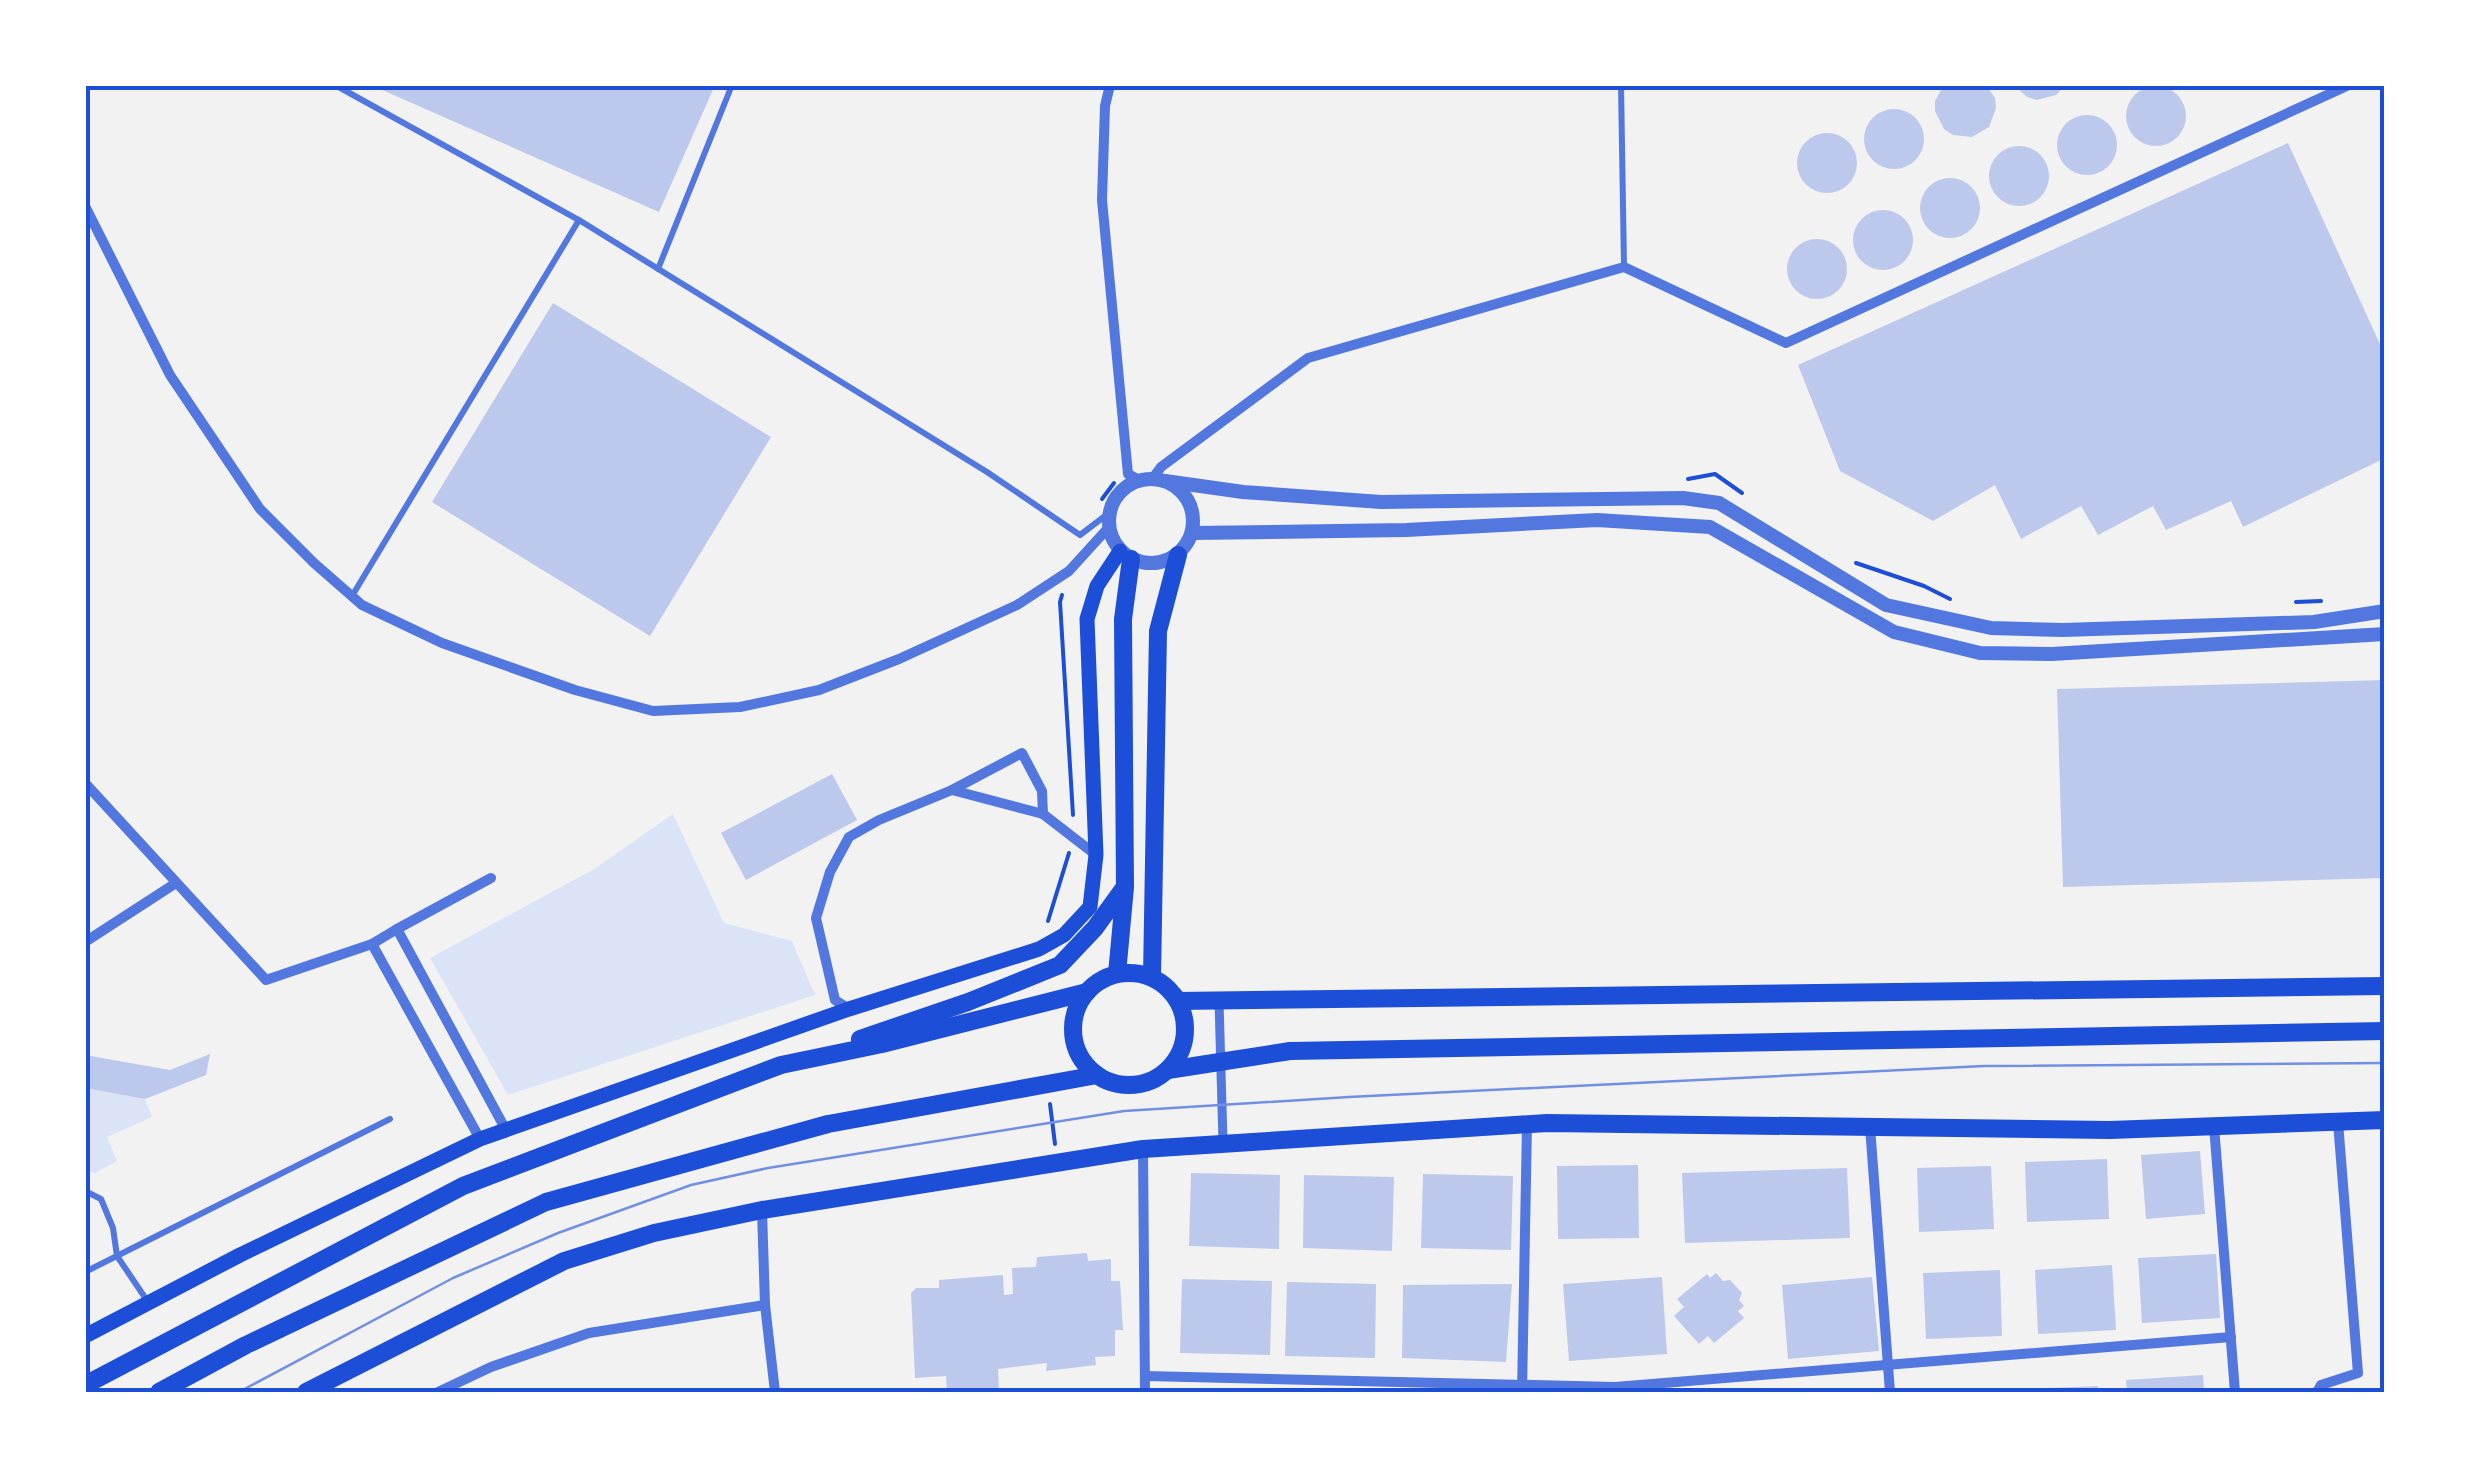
<svg xmlns="http://www.w3.org/2000/svg" width="2470" height="1477" font-family="Jost,sans-serif">
<style>
.green{fill:#dbe4f7}
.building{fill:#bdc9ec}
.lines{fill:none;stroke-linecap:round;stroke-linejoin:round}
.path{stroke:#1d4ed8;stroke-width:4}
.service{stroke:#5277de;stroke-width:6}
.pedestrian{stroke:#5277de;stroke-width:9}
.minor{stroke:#5277de;stroke-width:10}
.tertiary{stroke:#5277de;stroke-width:14}
.secondary{stroke:#1d4ed8;stroke-width:15}
.primary{stroke:#1d4ed8;stroke-width:18}
.tram{stroke:#7290e2;stroke-width:2.5}
.neatline{fill:none;stroke:#1d4ed8;stroke-width:4}
</style>
<rect width="100%" height="100%" fill="#f2f2f2"/>
<g class="green">
<path d="M 673,814 L 724,923 L 792,941 L 815,995 L 508,1095 L 430,958 L 594,869 Z"/>
<path d="M 85,1088 L 145,1099 L 152,1117 L 107,1137 L 117,1161 L 95,1173 L 85,1171 Z"/>
</g>
<g class="building">
<path d="M 371,85 L 715,85 L 659,212 Z"/>
<path d="M 1944,85 L 1986,85 L 1995,98 L 1996,108 L 1989,127 L 1972,137 L 1953,135 L 1944,129 L 1935,111 L 1935,101 Z"/>
<path d="M 2014,85 L 2066,85 L 2056,95 L 2037,100 L 2027,97 Z"/>
<circle cx="2156" cy="116" r="30"/>
<circle cx="1894" cy="139" r="30"/>
<circle cx="2087" cy="145" r="30"/>
<circle cx="1827" cy="163" r="30"/>
<path d="M 2288,143 L 2385,355 L 2385,458 L 2243,527 L 2231,501 L 2166,530 L 2153,506 L 2098,535 L 2081,506 L 2021,539 L 1995,485 L 1933,521 L 1840,471 L 1798,365 Z"/>
<circle cx="2019" cy="176" r="30"/>
<circle cx="1950" cy="208" r="30"/>
<circle cx="1883" cy="240" r="30"/>
<circle cx="1817" cy="269" r="30"/>
<path d="M 553,303 L 771,437 L 650,636 L 432,502 Z"/>
<path d="M 2385,680 L 2385,878 L 2063,887 L 2057,689 Z"/>
<path d="M 832,774 L 857,820 L 746,880 L 721,833 Z"/>
<path d="M 210,1054 L 206,1075 L 145,1099 L 85,1088 L 85,1055 L 170,1070 Z"/>
<path d="M 2200,1151 L 2205,1214 L 2146,1219 L 2141,1155 Z"/>
<path d="M 2107,1159 L 2109,1219 L 2027,1222 L 2025,1162 Z"/>
<path d="M 1638,1165 L 1639,1238 L 1558,1239 L 1557,1166 Z"/>
<path d="M 1991,1166 L 1994,1229 L 1919,1232 L 1917,1168 Z"/>
<path d="M 1847,1168 L 1850,1238 L 1685,1243 L 1682,1173 Z"/>
<path d="M 1191,1173 L 1280,1175 L 1279,1249 L 1189,1246 Z"/>
<path d="M 1423,1174 L 1513,1176 L 1511,1250 L 1421,1248 Z"/>
<path d="M 1304,1175 L 1394,1177 L 1392,1251 L 1303,1248 Z"/>
<path d="M 1087,1253 L 1088,1261 L 1111,1259 L 1111,1281 L 1120,1281 L 1123,1330 L 1115,1330 L 1115,1356 L 1095,1357 L 1096,1365 L 1046,1371 L 1047,1363 L 998,1369 L 999,1392 L 947,1392 L 946,1376 L 915,1378 L 911,1293 L 916,1288 L 939,1288 L 939,1280 L 1003,1275 L 1004,1295 L 1013,1294 L 1012,1268 L 1036,1267 L 1037,1257 Z"/>
<path d="M 2216,1254 L 2220,1318 L 2142,1323 L 2138,1258 Z"/>
<path d="M 2112,1265 L 2116,1330 L 2038,1334 L 2035,1270 Z"/>
<path d="M 2000,1270 L 2002,1336 L 1926,1339 L 1923,1273 Z"/>
<path d="M 1716,1273 L 1723,1281 L 1730,1280 L 1742,1293 L 1739,1300 L 1744,1306 L 1738,1311 L 1744,1318 L 1714,1343 L 1708,1336 L 1699,1344 L 1674,1316 L 1684,1307 L 1677,1299 L 1707,1274 L 1710,1278 Z"/>
<path d="M 1662,1277 L 1667,1354 L 1569,1361 L 1563,1284 Z"/>
<path d="M 1872,1277 L 1879,1351 L 1788,1359 L 1782,1285 Z"/>
<path d="M 1182,1279 L 1272,1281 L 1270,1355 L 1180,1353 Z"/>
<path d="M 1287,1282 L 1376,1284 L 1375,1358 L 1285,1356 Z"/>
<path d="M 1512,1284 L 1506,1362 L 1402,1358 L 1403,1285 Z"/>
<path d="M 2203,1375 L 2204,1392 L 2127,1392 L 2126,1380 Z"/>
<path d="M 2098,1386 L 2098,1392 L 2027,1392 L 2027,1389 Z"/>
</g>
<g class="lines">
<g class="path">
<path d="M 1688,479 L 1715,474 L 1742,493"/>
<path d="M 1102,499 L 1114,483"/>
<path d="M 1856,563 L 1924,586 L 1950,599"/>
<path d="M 1062,595 L 1060,602 L 1073,815"/>
<path d="M 2296,602 L 2321,601"/>
<path d="M 1048,921 L 1069,853"/>
<path d="M 1050,1104 L 1055,1144"/>
</g>
<g class="service">
<path d="M 335,85 L 579,220 L 987,472 L 1080,535 L 1109,513"/>
<path d="M 1621,85 L 1624,266"/>
<path d="M 658,269 L 732,85"/>
<path d="M 352,596 L 579,220"/>
<path d="M 85,1191 L 101,1199 L 113,1228 L 117,1256 L 148,1302"/>
<path d="M 85,1272 L 390,1119"/>
</g>
<path class="pedestrian" d="M 1219,1001 L 1223,1142"/>
<g class="minor">
<path d="M 1110,85 L 1105,106 L 1102,200 L 1128,474 L 1139,480"/>
<path d="M 85,206 L 170,375 L 260,509 L 314,563 L 362,605 L 442,643 L 575,690 L 653,711 L 740,707 L 819,690 L 899,659 L 1017,605 L 1069,571 L 1109,527"/>
<path d="M 1153,478 L 1161,467 L 1308,358 L 1624,267 L 1786,343 L 2349,85"/>
<path d="M 85,783 L 266,980 L 372,944 L 480,1139"/>
<path d="M 952,790 L 1022,753 L 1042,791 L 1043,814"/>
<path d="M 491,878 L 397,929 L 506,1130"/>
<path d="M 85,942 L 176,883"/>
<path d="M 372,944 L 397,929"/>
<path d="M 849,1009 L 835,1000 L 816,918 L 830,872 L 849,837 L 879,820 L 952,790 L 1043,814 L 1096,855"/>
<path d="M 2214,1126 L 2235,1392"/>
<path d="M 1870,1127 L 1890,1392"/>
<path d="M 1143,1149 L 1145,1392"/>
<path d="M 762,1210 L 765,1305 L 775,1392"/>
<path d="M 1145,1376 L 1615,1387 L 2231,1337"/>
<path d="M 438,1392 L 491,1367 L 589,1333 L 765,1305"/>
<path d="M 1522,1392 L 1527,1125"/>
<path d="M 2317,1392 L 2321,1385 L 2358,1373 L 2338,1122"/>
</g>
<g class="tertiary">
<circle cx="1151" cy="521" r="42"/>
<path d="M 1165,481 L 1243,492 L 1381,502 L 1683,498 L 1719,503 L 1886,605 L 1991,628 L 2063,630 L 2314,622 L 2385,611"/>
<path d="M 1192,533 L 1406,530 L 1597,520 L 1710,527 L 1894,632 L 1980,653 L 2052,654 L 2385,634"/>
</g>
<path class="secondary" d="M 85,1336 L 240,1255 L 480,1139 L 849,1009 L 1039,949 L 1064,935 L 1090,907 L 1096,855 L 1087,619 L 1097,586 L 1120,551"/>
<g class="primary">
<circle cx="1129" cy="1029" r="56"/>
<path d="M 1117,974 L 1125,887 L 1123,619 L 1131,559"/>
<path d="M 1152,977 L 1158,631 L 1178,555"/>
<path d="M 1178,1001 L 2385,986"/>
<path d="M 860,1039 L 968,1002 L 1060,965 L 1095,928 L 1124,888"/>
<path d="M 1168,1070 L 1290,1051 L 2385,1031"/>
<path d="M 85,1385 L 463,1186 L 781,1065 L 882,1044 L 1087,992"/>
<path d="M 159,1392 L 246,1345 L 546,1202 L 828,1124 L 1097,1075"/>
<path d="M 306,1392 L 564,1261 L 654,1233 L 762,1210 L 1143,1149 L 1547,1123 L 2110,1130 L 2385,1120"/>
</g>
<path class="tram" d="M 239,1392 L 453,1278 L 558,1233 L 691,1185 L 768,1168 L 1124,1111 L 1349,1097 L 1984,1066 L 2385,1063"/>
</g>
<rect width="2470" height="1477" fill="none" stroke="#ffffff" stroke-width="175"/>
<rect x="88" y="88" width="2294" height="1302" class="neatline"/>
</svg>
